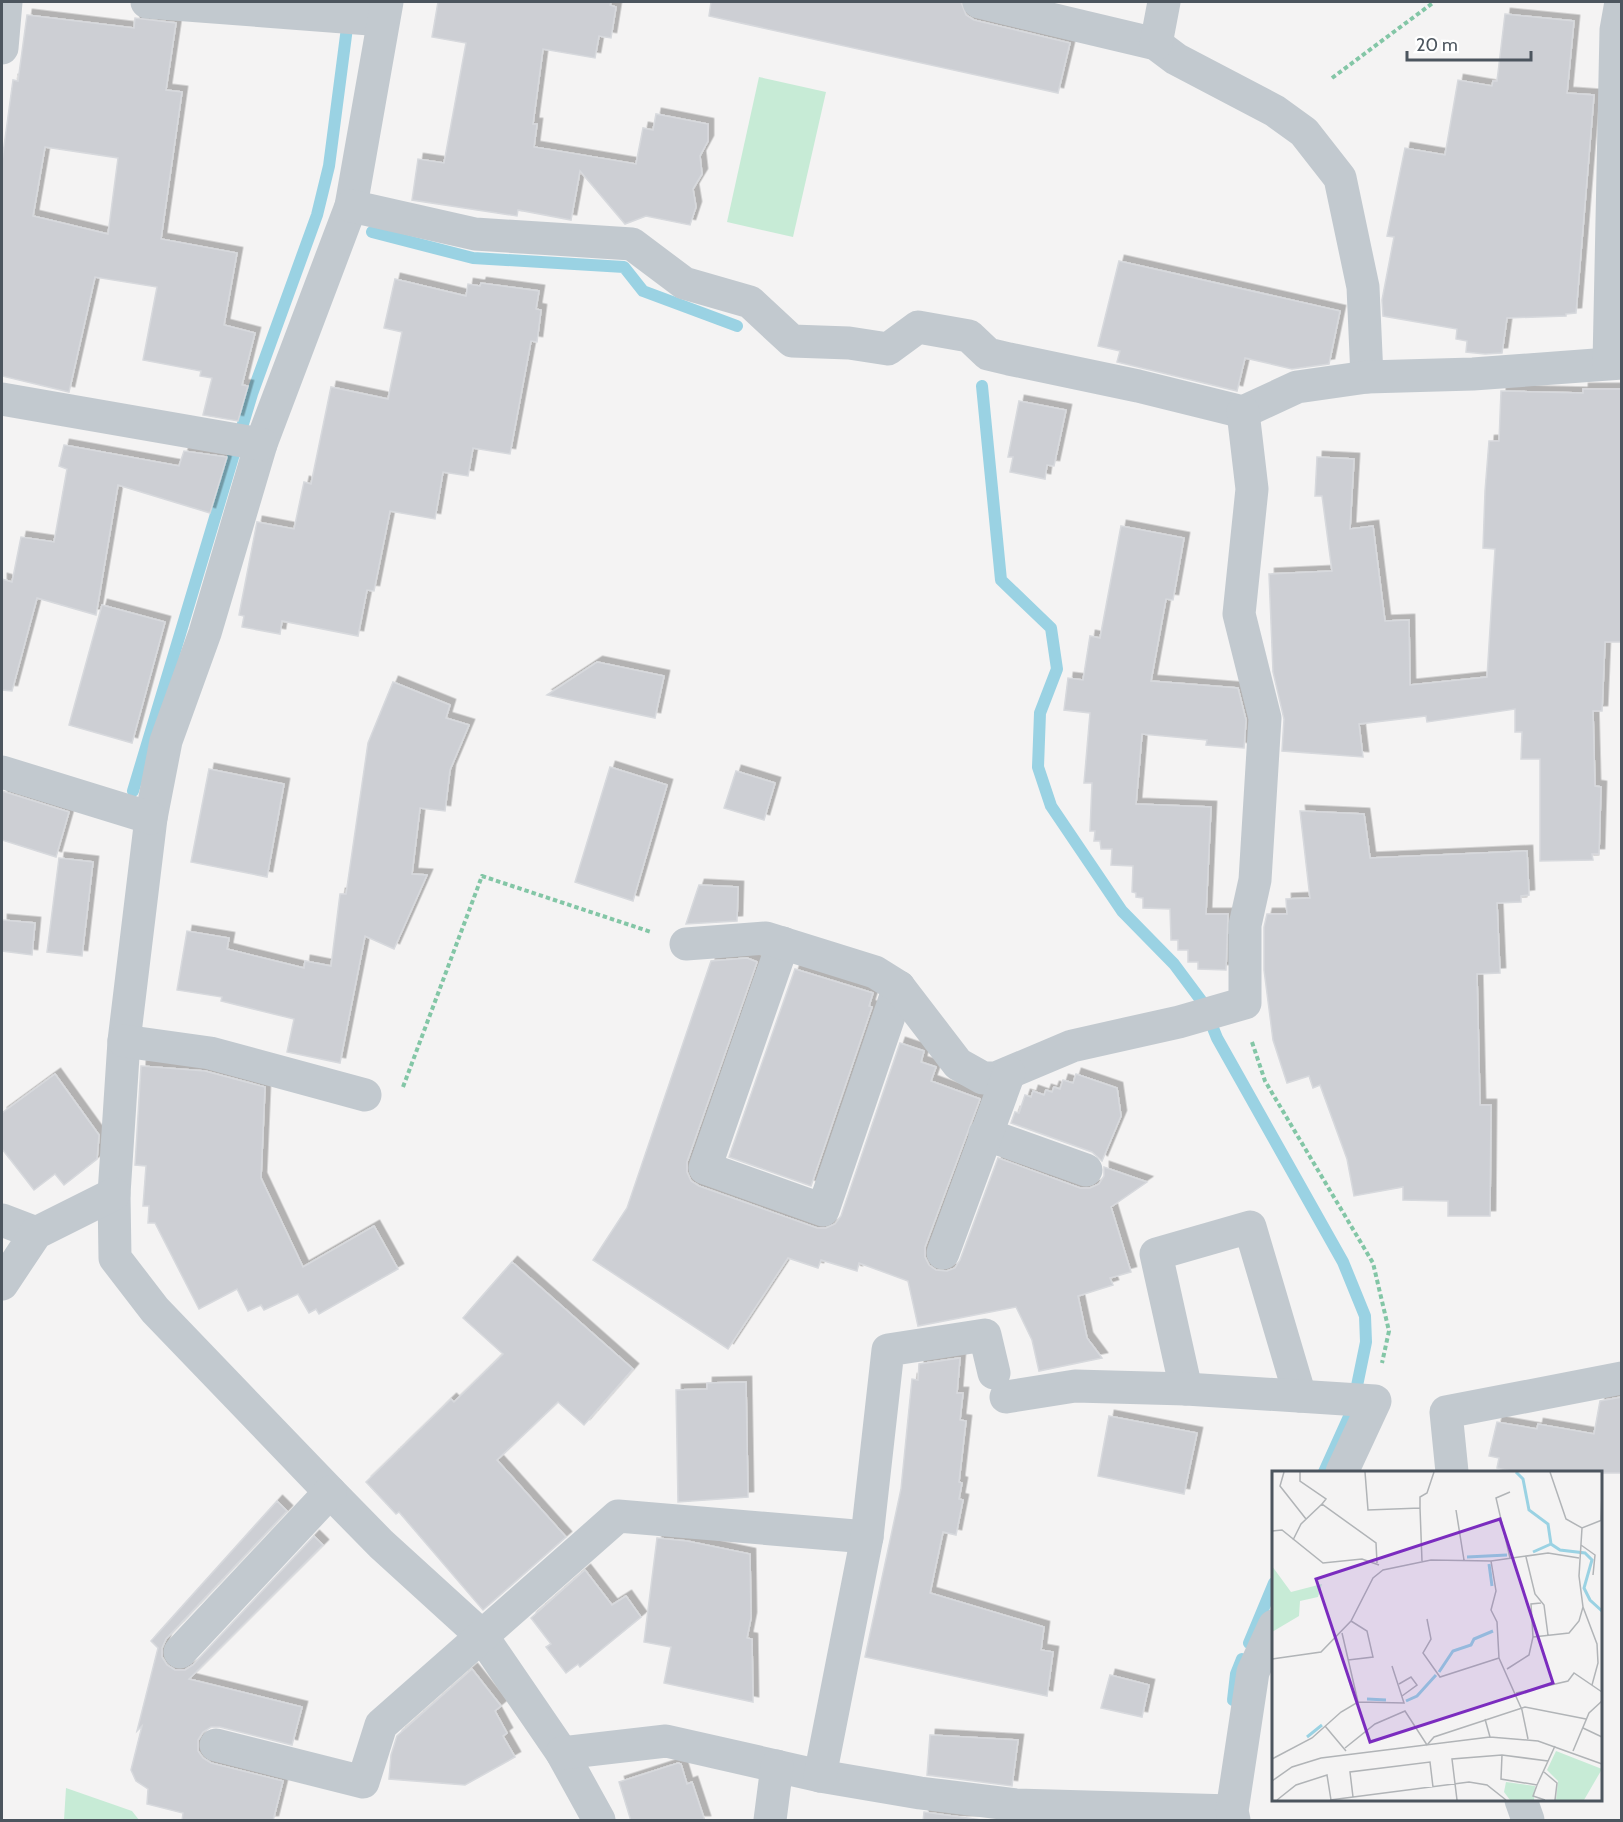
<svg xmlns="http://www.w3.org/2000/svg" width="1623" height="1822" font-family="Cabin,sans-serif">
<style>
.green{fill:#c7ebd6}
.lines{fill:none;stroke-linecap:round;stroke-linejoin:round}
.stream{stroke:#9ad2e3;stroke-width:12}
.building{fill:#cdcfd4;stroke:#d7d9dd;stroke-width:1.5;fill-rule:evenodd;filter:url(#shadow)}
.path{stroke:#83c6a6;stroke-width:4;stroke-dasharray:4.5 3;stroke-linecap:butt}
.minor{stroke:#c2c9cf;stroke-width:33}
.inset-river{fill:none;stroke:#9ad2e3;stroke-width:3}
.inset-road{fill:none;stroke:#b1b4b7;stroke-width:1.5}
.view{fill:#7b2cbf;fill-opacity:0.15;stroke:#7b2cbf;stroke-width:3}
.inset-edge{fill:none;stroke:#4c555e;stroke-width:3}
</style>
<defs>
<filter id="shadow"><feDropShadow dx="5.5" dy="-5.5" stdDeviation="0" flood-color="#0004"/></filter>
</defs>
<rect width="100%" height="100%" fill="#f4f3f3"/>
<g class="green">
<path d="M 759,77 L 826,92 L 793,237 L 727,222 Z"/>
<path d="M 66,1788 L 132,1811 L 139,1820 L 64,1820 Z"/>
</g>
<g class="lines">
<g class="stream">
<path d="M 372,232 L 473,258 L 624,267 L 643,291 L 737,326"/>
<path d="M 982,386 L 1001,580 L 1051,628 L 1057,669 L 1040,713 L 1038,767 L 1051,806 L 1122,911 L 1174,964 L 1203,1003 L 1217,1038 L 1343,1262 L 1365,1316 L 1366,1342 L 1352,1410 L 1324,1472"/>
<path d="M 133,791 L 252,394 L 317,215 L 329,166 L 348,20"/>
<path d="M 1249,1643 L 1274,1583"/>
<path d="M 1233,1700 L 1236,1674 L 1242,1659"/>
</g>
</g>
<g class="building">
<path d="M 438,2 L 611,2 L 610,5 L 616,7 L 611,38 L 599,36 L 595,58 L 543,49 L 533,124 L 537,124 L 534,147 L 636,164 L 643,128 L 653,130 L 656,114 L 708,124 L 708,141 L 700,156 L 702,174 L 693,189 L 696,207 L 690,225 L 646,216 L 625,224 L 580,171 L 571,220 L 518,210 L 517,216 L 412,200 L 418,159 L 444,163 L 466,43 L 432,37 Z"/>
<path d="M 711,2 L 961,2 L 966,15 L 974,20 L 1070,43 L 1058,93 L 709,16 Z"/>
<path d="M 1505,14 L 1574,21 L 1567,93 L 1594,95 L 1576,313 L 1566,314 L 1566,316 L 1507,318 L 1502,353 L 1485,354 L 1466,352 L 1467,341 L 1456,339 L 1457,329 L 1383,316 L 1382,300 L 1394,237 L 1387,236 L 1405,148 L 1445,155 L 1458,80 L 1492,86 L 1493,81 L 1497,81 Z"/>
<path d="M 27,15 L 134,28 L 135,18 L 176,23 L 166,90 L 182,92 L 161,239 L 237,253 L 224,325 L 255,333 L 242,385 L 248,386 L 238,421 L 203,415 L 212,378 L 200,376 L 201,371 L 143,360 L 157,287 L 95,277 L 69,392 L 2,376 L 2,161 L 13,80 L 18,81 ZM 45,147 L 118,158 L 108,234 L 33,216 Z"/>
<path d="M 1119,261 L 1340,311 L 1329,364 L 1292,369 L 1245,358 L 1237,391 L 1117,362 L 1120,351 L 1098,346 Z"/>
<path d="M 395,279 L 466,296 L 468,284 L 480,286 L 481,283 L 539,291 L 536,309 L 541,310 L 537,342 L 531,341 L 510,454 L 473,448 L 468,476 L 443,472 L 435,519 L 390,511 L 374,591 L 367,590 L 358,636 L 282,621 L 280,634 L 242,627 L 244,616 L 239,615 L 257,522 L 294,529 L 304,482 L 311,484 L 331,387 L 388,399 L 402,332 L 384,328 Z"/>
<path d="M 1583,389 L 1621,389 L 1622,642 L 1605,642 L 1602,711 L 1593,711 L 1595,786 L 1601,787 L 1599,854 L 1592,854 L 1593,860 L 1540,861 L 1540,759 L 1521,759 L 1522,732 L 1515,732 L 1515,709 L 1427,722 L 1426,716 L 1359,724 L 1363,757 L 1282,751 L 1284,719 L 1273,672 L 1269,574 L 1332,571 L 1322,496 L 1315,496 L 1317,457 L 1354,459 L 1350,529 L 1373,526 L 1385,621 L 1409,620 L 1410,685 L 1487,677 L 1495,549 L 1483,548 L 1485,491 L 1489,441 L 1499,441 L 1501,391 L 1583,393 Z"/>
<path d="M 1019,401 L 1066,410 L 1054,466 L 1047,465 L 1045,479 L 1010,472 L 1013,457 L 1008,457 Z"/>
<path d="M 64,445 L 179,466 L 184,451 L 227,457 L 210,513 L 118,485 L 96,615 L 37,598 L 12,691 L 2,690 L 2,579 L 12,582 L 21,537 L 54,542 L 67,469 L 59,466 Z"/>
<path d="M 1121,526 L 1184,538 L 1173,600 L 1166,599 L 1151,681 L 1238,688 L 1246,720 L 1244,748 L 1206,745 L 1207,740 L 1142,734 L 1136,804 L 1211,807 L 1206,914 L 1228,914 L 1226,970 L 1198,969 L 1198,962 L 1188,962 L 1188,950 L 1178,950 L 1178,940 L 1171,940 L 1170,909 L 1143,908 L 1143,898 L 1136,897 L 1136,893 L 1132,892 L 1133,866 L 1111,865 L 1112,849 L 1101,849 L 1100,841 L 1094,841 L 1095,831 L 1090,831 L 1092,783 L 1084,783 L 1090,713 L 1064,710 L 1068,678 L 1083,680 L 1090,636 L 1100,638 Z"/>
<path d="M 102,605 L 165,622 L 132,743 L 69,725 Z"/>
<path d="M 597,662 L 664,676 L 655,718 L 547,695 Z"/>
<path d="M 393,682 L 450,705 L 446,718 L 469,725 L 450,770 L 445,811 L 420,808 L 412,874 L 427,875 L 394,949 L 365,936 L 340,1063 L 287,1052 L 294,1019 L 221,1001 L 222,997 L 177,990 L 187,931 L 229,938 L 227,949 L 304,968 L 305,961 L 331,966 L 340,894 L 346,894 L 368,743 Z"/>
<path d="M 610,767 L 667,785 L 633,901 L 575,882 Z"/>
<path d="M 209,769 L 284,784 L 267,877 L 191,862 Z"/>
<path d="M 736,771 L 775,783 L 764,820 L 724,808 Z"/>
<path d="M 2,791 L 69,812 L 56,857 L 2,840 Z"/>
<path d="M 1300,811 L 1364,814 L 1370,858 L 1527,851 L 1529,895 L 1521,896 L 1521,902 L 1497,903 L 1500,973 L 1477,974 L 1480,1105 L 1491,1105 L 1490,1216 L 1448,1216 L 1448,1201 L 1403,1200 L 1403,1187 L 1354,1196 L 1347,1159 L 1320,1085 L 1313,1088 L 1309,1076 L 1287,1083 L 1273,1040 L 1264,970 L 1264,927 L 1267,914 L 1287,914 L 1286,899 L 1310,898 Z"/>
<path d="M 59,858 L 93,862 L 82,956 L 47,952 Z"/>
<path d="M 699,885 L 738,887 L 737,921 L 686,924 Z"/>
<path d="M 2,920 L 35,923 L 32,955 L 2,951 Z"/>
<path d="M 747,958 L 757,962 L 687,1162 L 687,1172 L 691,1181 L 699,1186 L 817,1228 L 826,1228 L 835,1224 L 841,1216 L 900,1043 L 924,1051 L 921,1062 L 936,1067 L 931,1081 L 980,1099 L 925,1247 L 925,1257 L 929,1265 L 936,1270 L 947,1271 L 955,1268 L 960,1260 L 998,1158 L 1080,1188 L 1090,1188 L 1099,1184 L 1104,1176 L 1104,1167 L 1147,1182 L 1111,1207 L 1131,1272 L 1110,1278 L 1113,1285 L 1078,1296 L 1087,1338 L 1102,1358 L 1039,1371 L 1032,1340 L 1016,1307 L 918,1326 L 908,1281 L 859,1263 L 857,1271 L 821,1260 L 818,1268 L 788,1258 L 728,1349 L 593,1260 L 627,1208 L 711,961 Z"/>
<path d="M 795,969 L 873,993 L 869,1006 L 872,1007 L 811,1186 L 729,1157 Z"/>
<path d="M 141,1066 L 205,1071 L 265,1087 L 261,1178 L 303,1267 L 374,1226 L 398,1269 L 319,1314 L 316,1309 L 309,1313 L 298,1294 L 264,1310 L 261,1305 L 248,1311 L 237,1289 L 199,1309 L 155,1223 L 148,1223 L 149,1206 L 143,1206 L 146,1166 L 135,1165 Z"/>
<path d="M 55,1074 L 99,1135 L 97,1159 L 64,1185 L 55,1174 L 34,1190 L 2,1149 L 2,1113 Z"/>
<path d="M 1076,1074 L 1117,1088 L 1121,1116 L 1102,1161 L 1092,1152 L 1011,1123 L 1015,1112 L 1019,1113 L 1025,1095 L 1031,1097 L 1033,1091 L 1044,1095 L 1046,1090 L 1052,1092 L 1054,1087 L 1060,1089 L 1063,1080 L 1073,1083 Z"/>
<path d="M 512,1262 L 633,1369 L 584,1425 L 558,1402 L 497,1460 L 566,1537 L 483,1610 L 399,1512 L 396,1514 L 366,1482 L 451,1399 L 454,1402 L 503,1354 L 463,1318 Z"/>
<path d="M 960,1358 L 957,1393 L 963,1393 L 960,1420 L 966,1421 L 959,1482 L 962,1483 L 959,1499 L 963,1500 L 956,1535 L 943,1532 L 930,1593 L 1044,1627 L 1041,1650 L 1053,1652 L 1047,1696 L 865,1657 L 901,1489 L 912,1379 L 918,1380 L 919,1364 Z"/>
<path d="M 746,1382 L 748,1497 L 678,1502 L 676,1390 L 707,1389 L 707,1383 Z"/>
<path d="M 1622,1397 L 1622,1473 L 1520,1473 L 1497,1468 L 1499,1458 L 1489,1456 L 1497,1422 L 1537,1429 L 1538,1424 L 1594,1434 L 1600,1401 Z"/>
<path d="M 1109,1416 L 1197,1433 L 1184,1494 L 1098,1476 Z"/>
<path d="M 277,1501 L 287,1511 L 166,1639 L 162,1648 L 162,1657 L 167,1665 L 175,1670 L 185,1670 L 193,1665 L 314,1536 L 323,1545 L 189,1679 L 302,1707 L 292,1745 L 220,1727 L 211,1727 L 203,1732 L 198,1740 L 198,1751 L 203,1758 L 211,1763 L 283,1781 L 273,1821 L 182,1821 L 183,1813 L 147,1804 L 148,1789 L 136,1781 L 131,1770 L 142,1726 L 137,1731 L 158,1648 L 151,1641 Z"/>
<path d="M 657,1538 L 687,1541 L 750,1554 L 751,1618 L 747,1638 L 752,1639 L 753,1702 L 664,1683 L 671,1647 L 644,1642 Z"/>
<path d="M 585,1570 L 612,1605 L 626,1596 L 641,1617 L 580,1667 L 578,1664 L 566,1673 L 546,1647 L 551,1644 L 531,1618 Z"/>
<path d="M 472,1669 L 501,1706 L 495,1711 L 507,1733 L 503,1736 L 515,1757 L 465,1785 L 389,1779 L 391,1755 L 397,1736 Z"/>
<path d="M 1110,1675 L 1149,1685 L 1142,1717 L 1101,1708 Z"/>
<path d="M 930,1735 L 1018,1740 L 1012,1786 L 927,1775 Z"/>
<path d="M 678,1763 L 681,1764 L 687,1784 L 692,1782 L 705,1821 L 631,1821 L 619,1782 Z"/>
<path d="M 924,1812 L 989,1821 L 923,1821 Z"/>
</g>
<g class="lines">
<g class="path">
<path d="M 1332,78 L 1434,2"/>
<path d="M 1252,1042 L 1265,1081 L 1373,1263 L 1389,1331 L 1382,1363"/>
<path d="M 403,1087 L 482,876 L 651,932"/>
</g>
<g class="minor">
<path d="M 147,2 L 383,20"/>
<path d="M 387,2 L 351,206 L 261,444 L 205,633 L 166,741 L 151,818 L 124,1041 L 114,1194 L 115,1258 L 155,1310 L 330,1492 L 381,1544 L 482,1636 L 562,1753 L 599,1820"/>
<path d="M 979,2 L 1156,44 L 1176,59 L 1275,111 L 1304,132 L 1340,178 L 1363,287 L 1367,377"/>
<path d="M 1156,44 L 1164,2"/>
<path d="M 2,48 L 6,2"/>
<path d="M 351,206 L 475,234 L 632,244 L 684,283 L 750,302 L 792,341 L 849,343 L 888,349 L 918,327 L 969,336 L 988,354 L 1009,359 L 1138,386 L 1243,412 L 1297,387 L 1367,377 L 1473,374 L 1622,363"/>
<path d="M 1609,363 L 1616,30 L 1621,2"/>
<path d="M 2,399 L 261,444"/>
<path d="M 2,772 L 151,818"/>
<path d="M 783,943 L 705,1168 L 823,1210 L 899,987"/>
<path d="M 686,944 L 766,938 L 875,972 L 899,987 L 958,1064 L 983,1078 L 996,1078 L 1072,1046 L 1179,1022 L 1245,1003 L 1245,925 L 1255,880 L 1265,718 L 1239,614 L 1252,489 L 1243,412"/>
<path d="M 124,1041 L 210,1053 L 365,1095"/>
<path d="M 985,1134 L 1086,1170"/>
<path d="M 2,1220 L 36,1233"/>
<path d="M 943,1253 L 1009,1073"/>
<path d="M 2,1284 L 36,1233 L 114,1194"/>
<path d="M 1186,1389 L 1156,1254 L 1250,1227 L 1300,1396"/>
<path d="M 1006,1397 L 1075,1386 L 1186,1389 L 1375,1401 L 1342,1472"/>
<path d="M 1452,1472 L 1446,1412 L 1622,1378"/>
<path d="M 180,1652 L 330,1492"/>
<path d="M 216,1745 L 363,1782 L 381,1725 L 618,1516 L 867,1537"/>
<path d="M 562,1753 L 666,1741 L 820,1776 L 920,1793 L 1016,1805 L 1232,1811"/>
<path d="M 820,1776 L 867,1537 L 888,1350 L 985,1335 L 994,1373"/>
<path d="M 1521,1800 L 1528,1820"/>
<path d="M 770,1820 L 777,1766"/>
<path d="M 1234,1820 L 1232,1811 L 1253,1672 L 1274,1626"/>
</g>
</g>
<g transform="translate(1272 1471)">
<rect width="330" height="330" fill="#f4f3f3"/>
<path d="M 0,95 L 19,121 L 50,113 L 46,126 L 28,130 L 27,145 L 0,161 ZM 284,280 L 330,298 L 312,329 L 284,329 L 286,310 L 275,299 ZM 234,311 L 263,315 L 262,329 L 238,329 L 232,321 Z" fill="#c7ebd6"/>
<path class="inset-river" d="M 244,1 L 251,8 L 257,39 L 276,53 L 279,73 L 288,79 L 313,82 L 320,89 L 312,117 L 318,129 L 330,140M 261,81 L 279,73M 195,86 L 235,84M 217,93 L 220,115M 167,201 L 181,180 L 199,174 L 202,168 L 221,160M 95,228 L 114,229M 134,230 L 145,225 L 164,204M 35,266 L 50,254"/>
<path class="inset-road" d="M 12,1 L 8,15 L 34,48M 28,1 L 28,10 L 54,28 L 50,33 L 104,72 L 105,92M 93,1 L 96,39 L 148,37 L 150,90M 278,1 L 294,48 L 310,57 L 330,49M 238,21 L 224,27 L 238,87M 148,37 L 148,26 L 155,22 L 162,1M 184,39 L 192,89M 329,49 L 330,22M 0,60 L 10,59 L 51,92 L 90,88 L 107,94M 21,69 L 29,53 L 50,33M 309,74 L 323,84 L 321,104M 254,86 L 263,123 L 272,134 L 276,164M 219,90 L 224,120 L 219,139 L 225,151 L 227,187 L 250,239 L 256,268M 311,136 L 325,173 L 326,192 L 320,214M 155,148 L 159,168 L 151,182 L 168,206 L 227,187M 70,162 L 86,231M 261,166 L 297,162 L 307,150 L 311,136 L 307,105 L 310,57M 0,188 L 49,181 L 79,150 L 101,107 L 111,99 L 159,89 L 219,90 L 276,82 L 307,87M 76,189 L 101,186 L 95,160 L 79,150M 235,198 L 257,184 L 261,166 L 259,133 L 269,132M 127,213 L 139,206 L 145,214 L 130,225M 244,222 L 296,210 L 302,202 L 330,221M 213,248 L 218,266M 53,255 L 74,280M 311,257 L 330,266M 73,277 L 103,253 L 133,240 L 155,274 L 162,266 L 253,236 L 314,248M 301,280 L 317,242 L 330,230M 230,284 L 229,308 L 265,314 L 283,275M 0,288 L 40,267 L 69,241 L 86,231 L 132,232 L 120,195M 272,301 L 285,312 L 283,329M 0,310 L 20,296 L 49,287 L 218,266 L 266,270 L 330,293M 265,314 L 261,325 L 273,329M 81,326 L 78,301 L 158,291 L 161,316M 5,329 L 24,314 L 55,304 L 59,329M 58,329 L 197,311 L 215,314 L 234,329M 185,329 L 180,288 L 230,284 L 276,290"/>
<path class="view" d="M 228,48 L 281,212 L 98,271 L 44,108 Z"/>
<rect width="330" height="330" class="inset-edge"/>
</g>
<rect width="1623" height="1822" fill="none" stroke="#4c555e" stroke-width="6"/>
<path d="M1407 51v9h124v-9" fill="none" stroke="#4c555e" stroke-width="3"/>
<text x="1416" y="51" font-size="18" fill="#4c555e" stroke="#ffffff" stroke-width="4.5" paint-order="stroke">20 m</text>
</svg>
